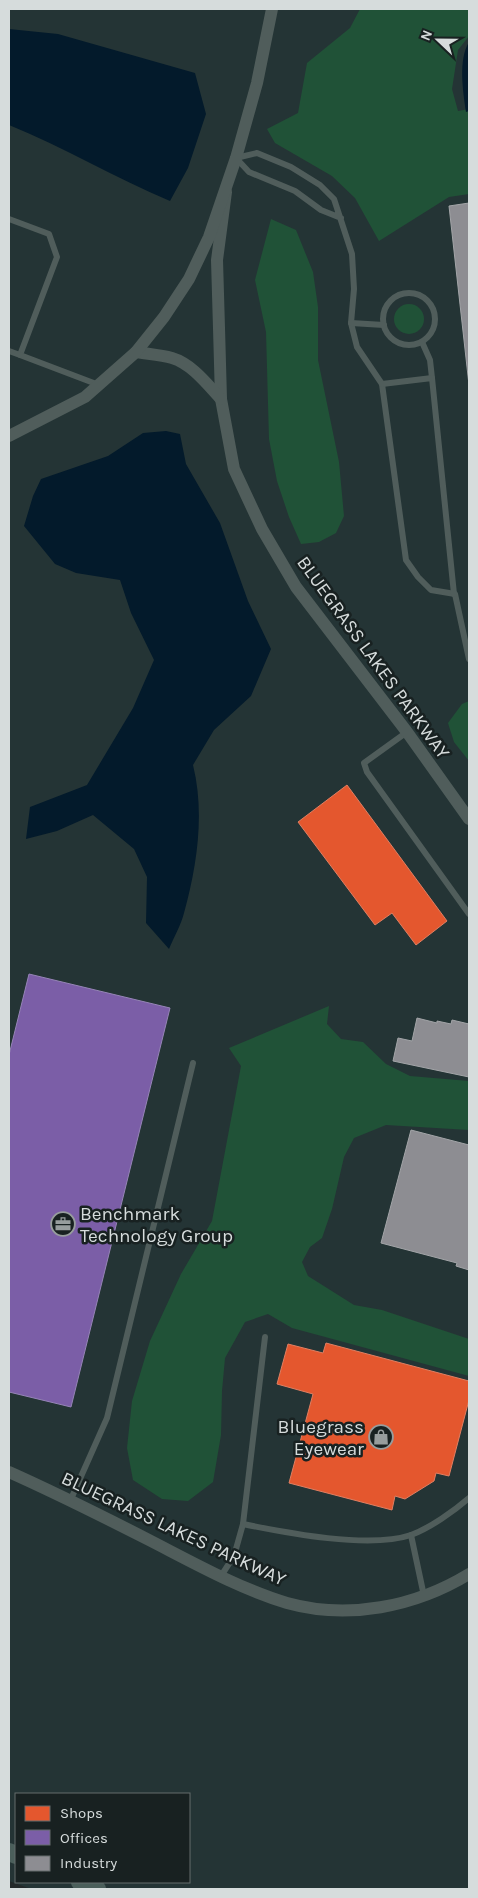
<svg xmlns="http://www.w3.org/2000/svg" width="478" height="1898" font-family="Karla,sans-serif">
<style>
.built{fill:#243435;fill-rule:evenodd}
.green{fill:#205237}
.water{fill:#031a2b}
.shops{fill:#e4572e;stroke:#e07f62}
.offices{fill:#7b5ea7;stroke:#9684b7}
.industry{fill:#8d8d92;stroke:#a3a5a8}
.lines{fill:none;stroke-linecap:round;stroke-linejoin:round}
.lane{stroke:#505d5b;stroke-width:6}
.street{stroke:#505d5b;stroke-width:12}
.secondary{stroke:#4b5f5b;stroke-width:18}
.labels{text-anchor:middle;stroke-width:5;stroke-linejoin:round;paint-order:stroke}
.street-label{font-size:19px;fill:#d6dcdc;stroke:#182121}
.poi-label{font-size:19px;fill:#d6dcdc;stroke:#182121;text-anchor:start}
</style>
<rect width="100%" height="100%" fill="#232829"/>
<path class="built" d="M 9,9 L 469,9 L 469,1889 L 31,1889 L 9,1881 ZM 16,1794 L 189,1794 L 189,1882 L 16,1882 Z"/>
<g class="green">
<path d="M 360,9 L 469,9 L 469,36 L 458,50 L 452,89 L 458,111 L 469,109 L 469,194 L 449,197 L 379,241 L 355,198 L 332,176 L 275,143 L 267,129 L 298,113 L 307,63 L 350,28 Z"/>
<path d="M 271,219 L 296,230 L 313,272 L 318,307 L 318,360 L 339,462 L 344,516 L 336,533 L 319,542 L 301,544 L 289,517 L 277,481 L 269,439 L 266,332 L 255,280 Z"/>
<circle cx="409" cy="319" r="15"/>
<path d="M 469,701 L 469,761 L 454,742 L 448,723 L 462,704 Z"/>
<path d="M 329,1006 L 327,1024 L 341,1039 L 363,1042 L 386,1064 L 410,1076 L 469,1081 L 469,1130 L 386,1125 L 354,1138 L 344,1157 L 332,1209 L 322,1238 L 310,1247 L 302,1262 L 308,1276 L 354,1305 L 382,1310 L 469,1339 L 469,1376 L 292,1328 L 268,1314 L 245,1322 L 225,1358 L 222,1391 L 221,1435 L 213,1482 L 188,1501 L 162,1499 L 133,1480 L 127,1448 L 132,1401 L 150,1341 L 181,1274 L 212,1221 L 241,1066 L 229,1048 Z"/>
</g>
<g class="water">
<path d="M 9,29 L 58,34 L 195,73 L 206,114 L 188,168 L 170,201 C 115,178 64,147 9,125 Z"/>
<path d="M 469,42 L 469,111 L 466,112 C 463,91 458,60 469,42 Z"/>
<path d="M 166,431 L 180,434 L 186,464 L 220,523 L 248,601 L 271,649 L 251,696 L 214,730 L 193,765 C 205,813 197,866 184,913 C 181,925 174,937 169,949 L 146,923 L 147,877 L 134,849 L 93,815 L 57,831 L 26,839 L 30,807 L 87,785 L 133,708 L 154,660 L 131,613 L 120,580 L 76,573 L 55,564 L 24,526 L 33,496 L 41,479 L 108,456 L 143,433 Z"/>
</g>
<g class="shops">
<path d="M 347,785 L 447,921 L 416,945 L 392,913 L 375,925 L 298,822 Z"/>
<path d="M 326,1343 L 469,1381 L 469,1400 L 449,1476 L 436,1473 L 434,1481 L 405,1499 L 395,1496 L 392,1510 L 289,1483 L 313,1394 L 277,1384 L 288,1344 L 323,1353 Z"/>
</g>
<path class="offices" d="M 29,974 L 170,1008 L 71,1407 L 9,1392 L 9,1055 Z"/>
<g class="industry">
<path d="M 469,203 L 469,385 L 449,206 Z"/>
<path d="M 417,1018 L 437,1023 L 437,1021 L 451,1024 L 452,1020 L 469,1024 L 469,1077 L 393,1061 L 398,1038 L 412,1041 Z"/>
<path d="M 411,1130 L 469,1145 L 469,1270 L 456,1266 L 457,1263 L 381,1243 Z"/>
</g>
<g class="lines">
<g class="lane">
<path d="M 341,218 L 321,210 L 295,191 L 249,172 L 236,158 L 257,153 L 291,167 L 320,185 L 334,199 L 352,254 L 354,289 L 351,323 L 357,347 L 382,384 L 406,560 L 418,577 L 431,590 L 455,594 L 469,659"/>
<path d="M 9,219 L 49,234 L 57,257 L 20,355 L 99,385"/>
<circle cx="409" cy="319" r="26"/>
<path d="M 351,323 L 384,325"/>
<path d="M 422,342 L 430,360 L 432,378"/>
<path d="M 9,351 L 20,355"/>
<path d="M 382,384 L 432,378 L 454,594"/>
<path d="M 407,732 L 364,763 L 367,772 L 469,914"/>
<path d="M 71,1499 L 107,1418 L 193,1063"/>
<path d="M 243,1524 C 287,1533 369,1549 411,1535 C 430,1528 454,1511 469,1498"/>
<path d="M 411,1535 L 424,1596"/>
<path d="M 221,1576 L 234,1556 L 243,1524 L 265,1337"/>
</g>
<g class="street">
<path d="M 226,192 L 217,260 L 219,328 L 221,399 L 234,469 L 262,529 L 296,587 L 407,732 L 469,819"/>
<path d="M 136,352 C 148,354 161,355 172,358 C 192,364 207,384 221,399"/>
<path d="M 9,436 L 85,397 L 136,352 L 164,317 L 189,279 L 209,237 L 236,158 L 257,83 L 272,9"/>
<path d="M 9,1472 C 56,1493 102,1516 149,1540 C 192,1562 240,1589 287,1603 C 348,1620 415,1607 469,1574"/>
</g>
<g class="secondary">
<path d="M 9,1852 L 16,1855"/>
<path d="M 80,1882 L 97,1889"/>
</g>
</g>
<defs>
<g id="office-ring" transform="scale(1.25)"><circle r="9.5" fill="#182121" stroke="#979d9d" stroke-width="1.5"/><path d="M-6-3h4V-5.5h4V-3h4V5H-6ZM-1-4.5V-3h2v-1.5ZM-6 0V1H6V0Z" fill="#979d9d"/></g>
<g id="shop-ring" transform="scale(1.25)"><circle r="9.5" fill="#182121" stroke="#979d9d" stroke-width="1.5"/><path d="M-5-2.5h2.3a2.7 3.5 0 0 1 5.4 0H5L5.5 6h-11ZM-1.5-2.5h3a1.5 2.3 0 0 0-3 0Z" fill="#979d9d"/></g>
</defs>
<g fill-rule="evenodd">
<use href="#office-ring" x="63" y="1224"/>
<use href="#shop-ring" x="381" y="1437"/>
</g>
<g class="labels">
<g class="street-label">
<text transform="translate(374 657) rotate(54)" y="7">BLUEGRASS LAKES PARKWAY</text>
<text transform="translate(174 1528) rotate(25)" y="7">BLUEGRASS LAKES PARKWAY</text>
</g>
<g class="poi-label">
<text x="80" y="1220">Benchmark<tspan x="80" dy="22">Technology Group</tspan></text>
<text x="364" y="1433" text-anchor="end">Bluegrass<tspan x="364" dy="22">Eyewear</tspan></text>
</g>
</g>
<rect width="478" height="1898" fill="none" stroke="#d6dcdc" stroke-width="20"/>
<rect x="15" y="1793" width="175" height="90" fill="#182121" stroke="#646c6c"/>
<rect x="25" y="1806" width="25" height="15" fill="#e4572e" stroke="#646c6c"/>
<text x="60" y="1818" font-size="15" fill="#d6dcdc">Shops</text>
<rect x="25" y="1830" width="25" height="15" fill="#7b5ea7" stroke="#646c6c"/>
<text x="60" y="1843" font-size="15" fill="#d6dcdc">Offices</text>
<rect x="25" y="1856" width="25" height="15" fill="#8d8d92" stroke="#646c6c"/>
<text x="60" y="1868" font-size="15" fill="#d6dcdc">Industry</text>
<g transform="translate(438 40) rotate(292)" stroke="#182121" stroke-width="4" paint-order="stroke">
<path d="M0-4L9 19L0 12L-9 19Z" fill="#d6dcdc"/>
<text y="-8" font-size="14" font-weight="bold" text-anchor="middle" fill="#d6dcdc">N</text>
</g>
</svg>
